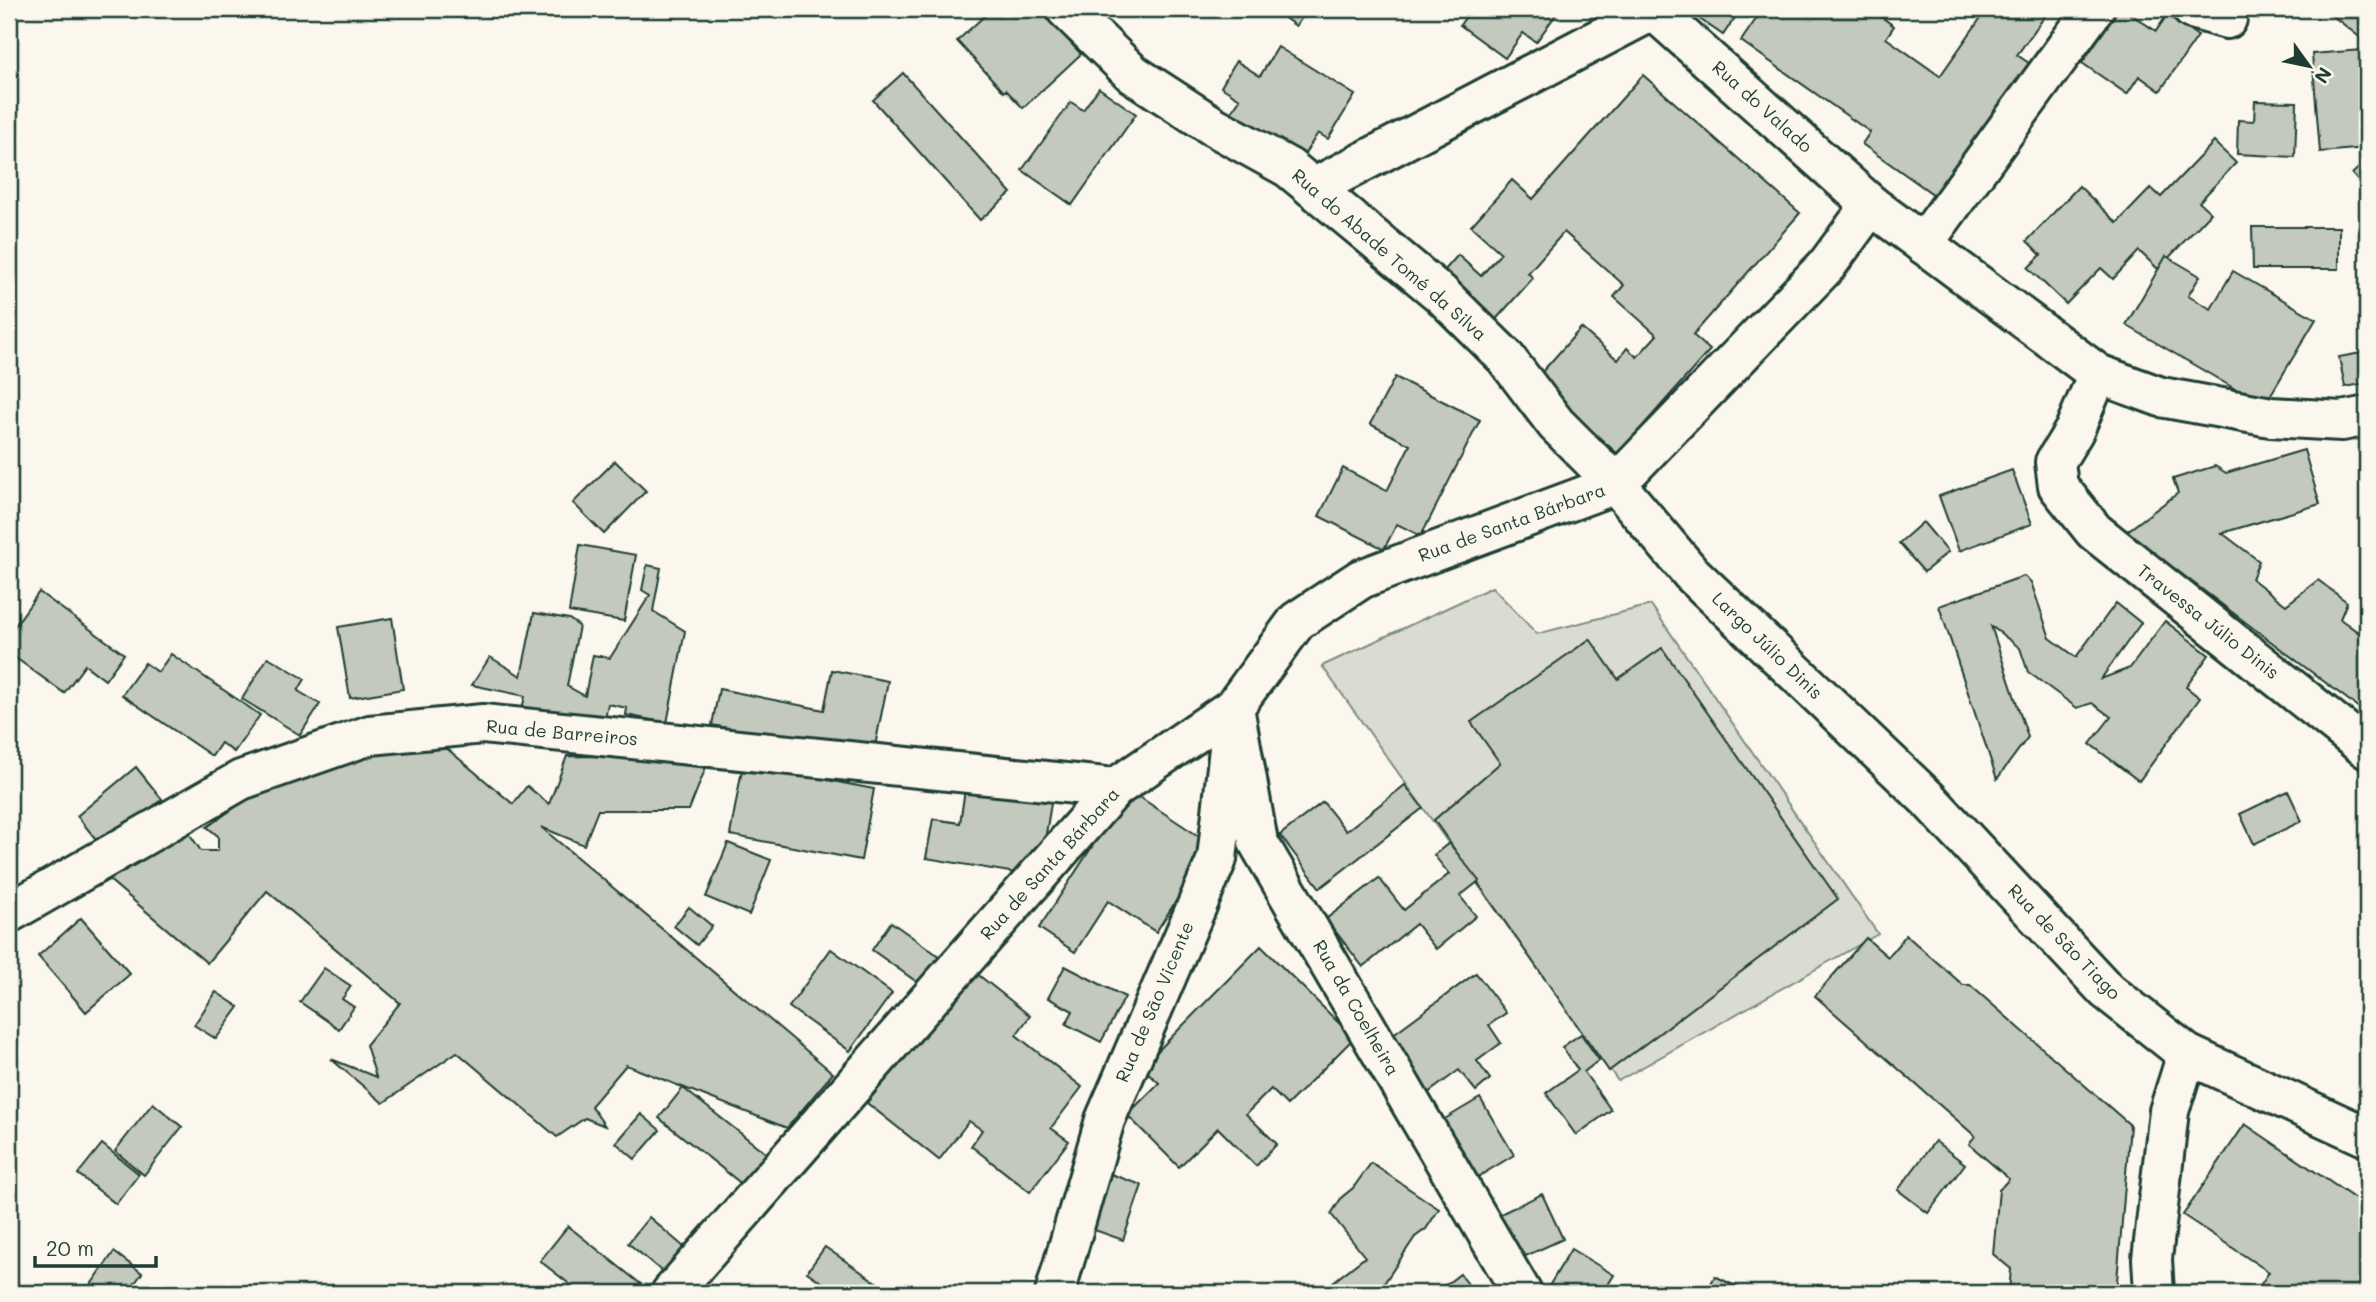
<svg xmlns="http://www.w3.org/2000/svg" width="2376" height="1302" font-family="Mali,sans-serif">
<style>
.green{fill:#dbdcd1;stroke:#7d8c82;stroke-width:2}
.building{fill:#c4c9be;stroke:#1f3d34;stroke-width:2}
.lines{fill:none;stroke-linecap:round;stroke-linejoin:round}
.minor-casing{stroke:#1f3d34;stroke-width:44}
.tertiary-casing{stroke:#1f3d34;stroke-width:44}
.minor{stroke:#fbf7ec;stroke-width:38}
.tertiary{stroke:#fbf7ec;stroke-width:38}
.labels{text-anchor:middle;stroke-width:5;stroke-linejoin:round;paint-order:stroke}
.street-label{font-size:18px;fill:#1f3d34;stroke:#fbf7ec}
</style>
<rect width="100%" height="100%" fill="#fbf7ec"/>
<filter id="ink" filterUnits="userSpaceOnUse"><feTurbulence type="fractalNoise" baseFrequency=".0143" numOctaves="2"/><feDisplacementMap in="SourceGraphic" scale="14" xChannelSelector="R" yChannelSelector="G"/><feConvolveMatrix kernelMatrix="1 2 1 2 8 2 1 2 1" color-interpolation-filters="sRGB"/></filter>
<g filter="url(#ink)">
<path class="green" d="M 1492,587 L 1537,634 L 1651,605 L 1878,934 L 1618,1081 L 1322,666 Z"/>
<g class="building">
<path d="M 992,9 L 1039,9 L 1081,54 L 1023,108 L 1006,90 L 1004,92 L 957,41 Z"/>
<path d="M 1272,9 L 1308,9 L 1296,26 Z"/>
<path d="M 1471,9 L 1560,9 L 1536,42 L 1523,33 L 1505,58 L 1460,25 Z"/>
<path d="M 1685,9 L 1741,9 L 1723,35 Z"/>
<path d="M 1763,9 L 1870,9 L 1894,26 L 1886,38 L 1940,76 L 1987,9 L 2050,9 L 2017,55 L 2032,65 L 1940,199 L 1862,144 L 1870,132 L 1741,41 Z"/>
<path d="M 2119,9 L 2123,9 L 2156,31 L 2167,15 L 2198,36 L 2160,91 L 2139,76 L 2127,94 L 2082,63 Z"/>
<path d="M 2324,9 L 2367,9 L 2367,43 Z"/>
<path d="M 1278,47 L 1355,95 L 1328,139 L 1318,133 L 1302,158 L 1230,114 L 1240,99 L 1221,87 L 1236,61 L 1260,76 Z"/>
<path d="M 2362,50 L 2367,115 L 2367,148 L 2320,152 L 2312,54 Z"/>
<path d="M 903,73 L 1011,193 L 980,220 L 873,100 Z"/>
<path d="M 1643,75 L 1800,213 L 1693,335 L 1710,350 L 1618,454 L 1534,381 L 1581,328 L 1618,360 L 1627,348 L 1637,357 L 1657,335 L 1614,297 L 1624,285 L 1564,232 L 1528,273 L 1533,278 L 1490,326 L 1437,279 L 1458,255 L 1481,276 L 1501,253 L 1471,226 L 1512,180 L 1533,199 Z"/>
<path d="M 1099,88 L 1136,114 L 1072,205 L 1022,170 L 1071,102 L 1083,110 Z"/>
<path d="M 2255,101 L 2297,102 L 2295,157 L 2237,154 L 2238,120 L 2254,121 Z"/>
<path d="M 2214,142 L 2236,163 L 2199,202 L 2211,213 L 2158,269 L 2139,251 L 2113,279 L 2101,268 L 2066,304 L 2028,268 L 2041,255 L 2027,241 L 2079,186 L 2117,223 L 2151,188 L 2161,197 Z"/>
<path d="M 2367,160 L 2367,191 L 2352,174 Z"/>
<path d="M 2252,227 L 2339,227 L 2339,269 L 2253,269 Z"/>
<path d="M 2166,256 L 2200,276 L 2188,296 L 2211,309 L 2233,271 L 2316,319 L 2264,406 L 2126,325 Z"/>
<path d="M 2367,352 L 2367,383 L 2345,387 L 2339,357 Z"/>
<path d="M 1395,377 L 1480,420 L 1421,536 L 1397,524 L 1384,549 L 1319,516 L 1343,468 L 1387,491 L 1410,445 L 1370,424 Z"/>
<path d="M 2304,450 L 2320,504 L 2222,533 L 2259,561 L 2252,579 L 2286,605 L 2318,580 L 2347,602 L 2340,619 L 2358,632 L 2367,619 L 2367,714 L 2126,532 L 2178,493 L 2173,479 L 2215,466 L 2226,473 Z"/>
<path d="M 615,461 L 646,491 L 604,534 L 573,503 Z"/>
<path d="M 2012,470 L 2032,524 L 1959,551 L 1939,496 Z"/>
<path d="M 1923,522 L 1948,552 L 1924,572 L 1899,543 Z"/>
<path d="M 580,545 L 636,555 L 624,621 L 569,612 Z"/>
<path d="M 647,565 L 661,568 L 653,611 L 685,631 L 667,723 L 626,715 L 627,708 L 608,704 L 603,728 L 521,714 L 525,696 L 472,685 L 490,657 L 521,676 L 534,613 L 569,619 L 579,626 L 567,686 L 585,696 L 593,655 L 610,658 L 650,595 L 642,590 Z"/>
<path d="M 2024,576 L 2031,582 L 2050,638 L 2076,657 L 2116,603 L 2141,623 L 2101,679 L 2130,668 L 2165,621 L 2209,655 L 2186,687 L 2200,698 L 2139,781 L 2090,744 L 2111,717 L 2092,703 L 2077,708 L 2028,672 L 2020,648 L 1991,626 L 2028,737 L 1997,779 L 1939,606 Z"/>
<path d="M 39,592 L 124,654 L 105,680 L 85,665 L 64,693 L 9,653 L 9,634 Z"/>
<path d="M 392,618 L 403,689 L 350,698 L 338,627 Z"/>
<path d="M 1590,639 L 1618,679 L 1662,648 L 1838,899 L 1609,1071 L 1434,820 L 1500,763 L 1471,722 Z"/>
<path d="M 171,654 L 260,715 L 234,752 L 221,743 L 212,756 L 122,695 L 145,663 L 158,672 Z"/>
<path d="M 268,657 L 305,679 L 298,691 L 320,704 L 300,735 L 242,699 Z"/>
<path d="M 832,670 L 888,681 L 873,756 L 712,725 L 719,689 L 824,710 Z"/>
<path d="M 432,736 L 513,804 L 527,786 L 549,804 L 567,756 L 710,757 L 689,810 L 598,810 L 584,845 L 541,827 L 833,1073 L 787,1128 L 626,1065 L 591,1106 L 605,1126 L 585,1118 L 557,1137 L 457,1052 L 383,1103 L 331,1059 L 376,1077 L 366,1045 L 400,1003 L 267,891 L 207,963 L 100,872 L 179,818 L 201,851 L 218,851 L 218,836 L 207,827 L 260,790 Z"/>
<path d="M 743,764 L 874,789 L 861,860 L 730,835 Z"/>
<path d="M 136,767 L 162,799 L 103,848 L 77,816 Z"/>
<path d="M 966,783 L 1052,797 L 1039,877 L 926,858 L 933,819 L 960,823 Z"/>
<path d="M 1405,785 L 1423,808 L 1320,888 L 1280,835 L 1323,802 L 1346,831 Z"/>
<path d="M 1129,790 L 1212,845 L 1156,932 L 1108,901 L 1075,952 L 1039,928 Z"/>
<path d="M 2288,791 L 2302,821 L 2254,844 L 2240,814 Z"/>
<path d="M 728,843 L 771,860 L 749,915 L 706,897 Z"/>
<path d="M 1449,843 L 1479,881 L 1460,896 L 1476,916 L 1436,949 L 1416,924 L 1363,967 L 1326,919 L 1379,878 L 1404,910 L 1449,874 L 1434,855 Z"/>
<path d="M 689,907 L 712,926 L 697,945 L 674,926 Z"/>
<path d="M 81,918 L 130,974 L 86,1012 L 38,956 Z"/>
<path d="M 891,922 L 943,959 L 924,987 L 872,950 Z"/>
<path d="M 1906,935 L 1963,985 L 1970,985 L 2130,1125 L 2116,1293 L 2009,1293 L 2011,1269 L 1993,1254 L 1999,1190 L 2009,1179 L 1969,1144 L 1975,1136 L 1815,996 L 1866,938 L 1888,957 Z"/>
<path d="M 1261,946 L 1354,1038 L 1287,1105 L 1271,1089 L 1246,1114 L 1277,1144 L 1256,1166 L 1218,1128 L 1179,1167 L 1127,1115 L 1159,1083 L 1142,1067 Z"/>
<path d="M 831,949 L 892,993 L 850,1051 L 789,1007 Z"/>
<path d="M 1065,966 L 1125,997 L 1101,1042 L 1066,1024 L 1073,1011 L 1048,998 Z"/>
<path d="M 324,968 L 351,986 L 342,999 L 354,1007 L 339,1029 L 300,1002 Z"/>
<path d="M 971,969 L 1030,1016 L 1016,1035 L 1082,1087 L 1051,1128 L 1069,1141 L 1030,1192 L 971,1146 L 982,1130 L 969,1121 L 939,1160 L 867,1103 Z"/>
<path d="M 1476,973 L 1506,1013 L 1489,1025 L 1501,1043 L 1477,1061 L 1490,1079 L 1476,1091 L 1459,1070 L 1424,1096 L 1384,1041 Z"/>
<path d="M 216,992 L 239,1007 L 216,1039 L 194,1025 Z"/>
<path d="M 1581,1034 L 1599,1060 L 1584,1072 L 1611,1110 L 1576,1135 L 1546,1093 L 1578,1070 L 1562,1047 Z"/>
<path d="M 683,1088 L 772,1158 L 748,1189 L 659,1118 Z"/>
<path d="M 1480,1098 L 1514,1155 L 1466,1184 L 1433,1126 Z"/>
<path d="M 153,1103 L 182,1127 L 144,1175 L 115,1151 Z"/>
<path d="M 641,1114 L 660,1130 L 635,1159 L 616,1143 Z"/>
<path d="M 2245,1124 L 2367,1207 L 2367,1293 L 2255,1293 L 2269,1272 L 2183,1215 Z"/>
<path d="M 1935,1141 L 1965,1164 L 1928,1213 L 1898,1190 Z"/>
<path d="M 102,1144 L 139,1174 L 116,1204 L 78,1174 Z"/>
<path d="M 1371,1163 L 1439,1209 L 1426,1229 L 1415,1237 L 1383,1285 L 1390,1293 L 1319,1293 L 1365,1257 L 1331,1214 L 1342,1197 L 1353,1188 Z"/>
<path d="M 1102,1171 L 1142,1185 L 1123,1240 L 1083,1226 Z"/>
<path d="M 1542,1194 L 1563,1239 L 1510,1263 L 1490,1219 Z"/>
<path d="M 649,1217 L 691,1253 L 670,1278 L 628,1243 Z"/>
<path d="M 568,1226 L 652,1293 L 581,1293 L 540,1261 Z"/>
<path d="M 825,1247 L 892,1293 L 837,1293 L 807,1272 Z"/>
<path d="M 1571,1249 L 1614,1275 L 1603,1293 L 1545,1293 Z"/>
<path d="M 114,1252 L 142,1273 L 128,1293 L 85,1293 Z"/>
<path d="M 1460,1274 L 1475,1293 L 1435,1293 Z"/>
<path d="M 1715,1276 L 1749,1293 L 1706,1293 Z"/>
</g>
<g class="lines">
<g class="minor-casing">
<g id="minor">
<path d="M 2192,9 L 2227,19"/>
<path d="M 1313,188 L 1656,9"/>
<path d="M 1871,205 L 2098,374 L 2161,397 L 2271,417 L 2342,421 L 2367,416"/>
<path d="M 1923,244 L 2094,9"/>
<path d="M 2098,374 L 2074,431 L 2055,462 L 2058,486 L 2094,531 L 2367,749"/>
<path d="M 1234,707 L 1258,842 L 1522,1293"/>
<path d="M 9,913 L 241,780 L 370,735 L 483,724 L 1115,788"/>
<path d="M 671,1293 L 1115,788 L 1234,707 L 1297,621 L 1361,579 L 1616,484 L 1556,424 L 1505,357 L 1441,294 L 1289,168 L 1213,126 L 1133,74 L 1066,9"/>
<path d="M 1055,1293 L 1105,1120 L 1217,859 L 1229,748"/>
<path d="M 2154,1293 L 2152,1259 L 2169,1111 L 2187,1054"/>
</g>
</g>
<g class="tertiary-casing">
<path id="tertiary" d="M 1652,9 L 1871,205 L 1827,265 L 1616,484 L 1691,573 L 1928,799 L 2106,990 L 2187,1054 L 2367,1137"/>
</g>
<use href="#minor" class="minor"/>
<use href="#tertiary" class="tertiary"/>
</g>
</g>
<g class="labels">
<g class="street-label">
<text transform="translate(1762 107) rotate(42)" y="6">Rua do Valado</text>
<text transform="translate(1389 255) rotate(41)" y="6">Rua do Abade Tomé da Silva</text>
<text transform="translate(1512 523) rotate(-20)" y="6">Rua de Santa Bárbara</text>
<text transform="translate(2208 622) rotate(38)" y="6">Travessa Júlio Dinis</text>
<text transform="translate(1767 646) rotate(44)" y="6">Largo Júlio Dinis</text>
<text transform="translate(562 733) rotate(5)" y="6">Rua de Barreiros</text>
<text transform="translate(1050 864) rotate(-48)" y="6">Rua de Santa Bárbara</text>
<text transform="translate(2064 942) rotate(46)" y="6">Rua de São Tiago</text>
<text transform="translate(1155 1002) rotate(-67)" y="6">Rua de São Vicente</text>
<text transform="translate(1356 1008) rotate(60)" y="6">Rua da Coelheira</text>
</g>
</g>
<rect width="2376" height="1302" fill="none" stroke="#fbf7ec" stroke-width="35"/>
<rect x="18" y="18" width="2341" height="1267" fill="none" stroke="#1f3d34" stroke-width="2.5" filter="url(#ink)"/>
<g transform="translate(2309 66) rotate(123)" stroke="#fbf7ec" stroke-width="5" paint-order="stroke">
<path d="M0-5L12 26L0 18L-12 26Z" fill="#1f3d34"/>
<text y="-10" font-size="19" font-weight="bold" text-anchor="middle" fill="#1f3d34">N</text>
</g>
<path d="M35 1256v10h121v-10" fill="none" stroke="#1f3d34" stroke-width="3.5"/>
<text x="46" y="1256" font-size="21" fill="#1f3d34" stroke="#fbf7ec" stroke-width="5" paint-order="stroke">20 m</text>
</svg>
